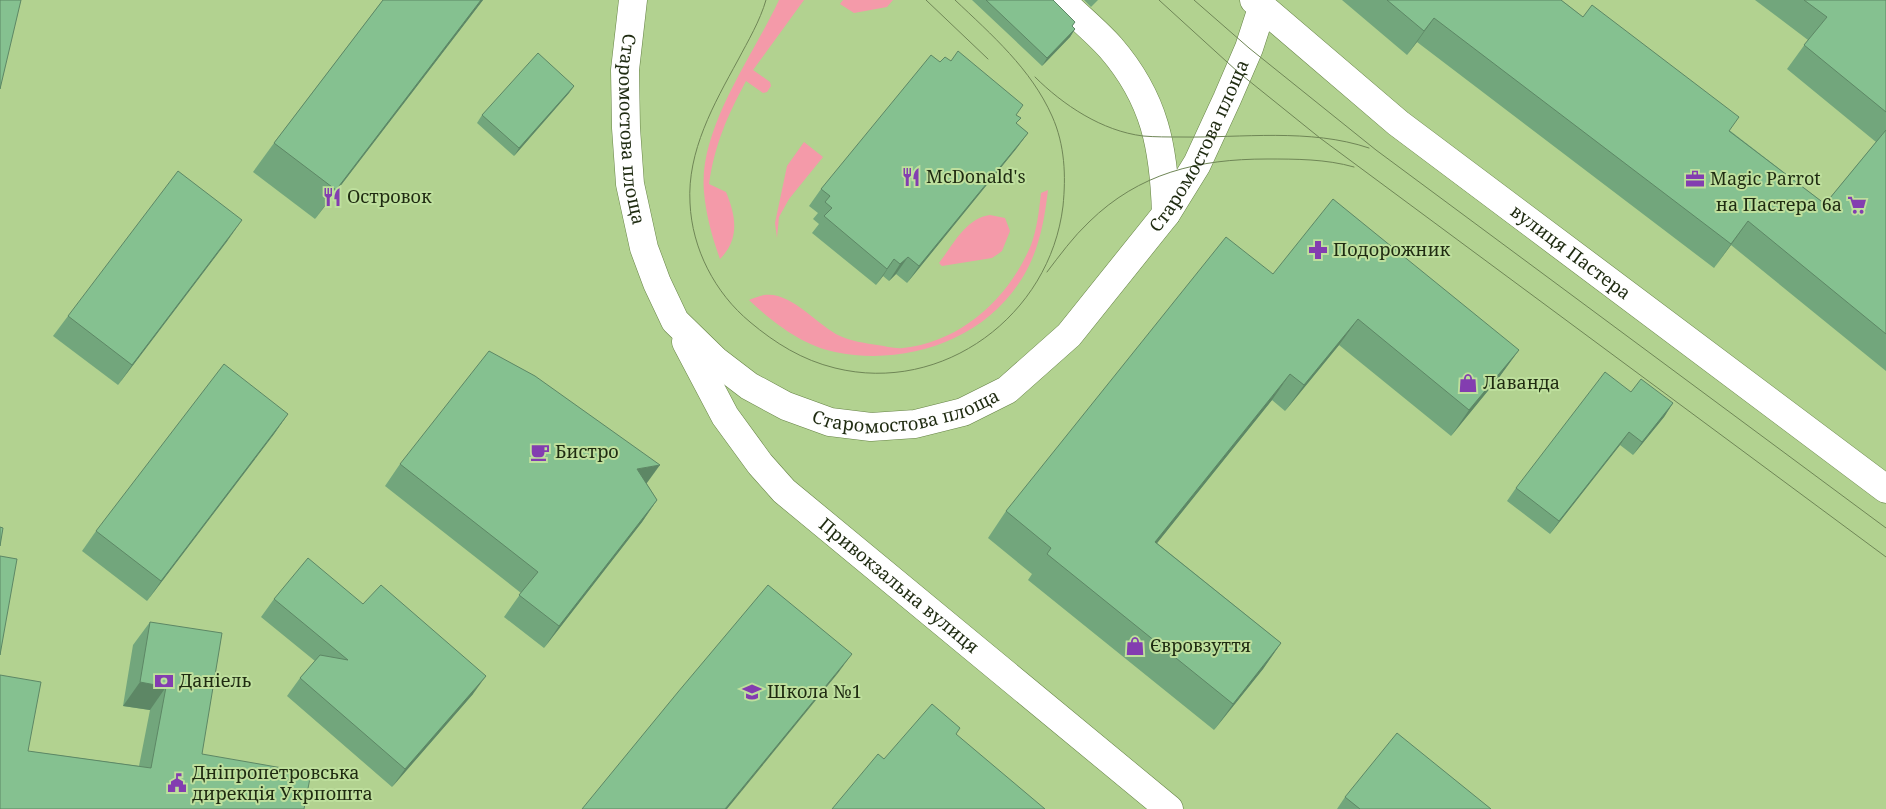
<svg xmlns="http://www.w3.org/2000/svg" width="1886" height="809" font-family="'Noto Serif',serif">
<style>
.green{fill:#f49aa9}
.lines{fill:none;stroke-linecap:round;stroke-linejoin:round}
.minor-casing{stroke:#668345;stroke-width:29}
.secondary-casing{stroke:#668345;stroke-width:29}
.minor{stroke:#fff;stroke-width:28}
.secondary{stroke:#fff;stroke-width:28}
.tram{stroke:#6f8656;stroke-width:1}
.wall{fill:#72a67c}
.shaded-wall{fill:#5d8765}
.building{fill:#85c190;stroke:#5d8765}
.labels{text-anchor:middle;stroke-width:4;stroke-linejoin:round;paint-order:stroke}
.street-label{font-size:18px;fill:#1f2b11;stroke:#bedf9d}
.poi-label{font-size:18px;fill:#1f2b11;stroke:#bedf9d;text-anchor:start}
</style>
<rect width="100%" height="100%" fill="#b2d290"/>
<g class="green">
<path d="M 779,0 L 804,0 L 753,70 L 770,82 L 771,86 L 767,92 L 763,93 L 746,81 C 727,117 715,143 709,184 L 726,192 C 736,216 740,239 720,259 C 712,237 706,215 704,192 C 698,129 753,56 779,0 Z"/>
<path d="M 843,0 L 893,0 L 887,7 L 854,13 L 840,4 Z"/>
<path d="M 804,142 L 823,157 L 789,199 L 779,217 L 777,238 L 775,223 L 787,166 Z"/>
<path d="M 1048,190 C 1044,224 1038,255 1019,283 C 980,342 903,366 835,352 C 803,346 772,322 749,300 C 754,298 759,296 764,295 C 791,291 817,325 840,336 C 851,341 864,343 877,345 C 885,346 895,349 903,348 C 961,342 1009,298 1031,245 C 1037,229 1039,211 1041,193 Z"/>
<path d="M 990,215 L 1005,218 L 1010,231 L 1002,251 L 998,254 L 992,258 L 942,266 L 939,263 C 953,245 966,218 990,215 Z"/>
</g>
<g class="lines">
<g class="minor-casing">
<path id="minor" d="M 1061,0 C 1077,16 1096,31 1111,48 C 1155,99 1164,148 1166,214"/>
</g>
<g class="secondary-casing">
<g id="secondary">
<path id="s1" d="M 633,0 L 625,70 L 626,128 L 630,184 L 644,248 L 657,283 L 675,321 L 715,360 L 749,386 L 786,406 L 830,422 L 871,427 L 915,424 L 963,412 L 1007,390 L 1069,335 L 1166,214 L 1197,164 L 1227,99 L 1249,48 L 1262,8"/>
<path id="s2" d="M 1254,0 L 1398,123 L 1886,489"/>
<path id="s3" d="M 686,342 L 725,416 L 760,464 L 784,491 L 1169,809"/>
</g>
</g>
<use href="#minor" class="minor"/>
<use href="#secondary" class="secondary"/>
<g class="tram">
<path d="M 766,0 C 760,21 748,41 738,60 C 714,104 687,151 690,203 C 692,249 715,293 750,322 C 775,343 802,360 835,368 C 943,395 1050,315 1063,206 C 1066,176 1065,145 1052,116 C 1031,69 992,35 955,0"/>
<path d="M 926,0 L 988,59"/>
<path d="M 1159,0 L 1238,72 L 1320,138 L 1886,557"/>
<path d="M 1194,0 L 1249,48 L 1376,150 L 1886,528"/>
<path d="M 1035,77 C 1063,105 1102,131 1143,136 C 1155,137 1168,137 1181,137 C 1242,138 1310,128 1369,148"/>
<path d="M 1047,272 C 1060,255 1073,237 1089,222 C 1139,173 1198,159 1267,159 C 1296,159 1326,159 1354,167"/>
</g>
</g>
<g class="wall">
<path d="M 383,0 L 483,0 L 315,219 L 253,172 L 274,143 Z"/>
<path d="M 972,0 L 1053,0 L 1075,22 L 1072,26 L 1075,29 L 1070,37 L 1042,66 Z"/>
<path d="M 1084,0 L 1098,0 L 1091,7 Z"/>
<path d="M 1342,0 L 1561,0 L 1825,204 L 1876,142 L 1787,69 L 1808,40 L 1755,0 L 1886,0 L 1886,371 L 1731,245 L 1714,268 L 1417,42 L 1407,55 Z"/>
<path d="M 940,62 L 1016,115 L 1017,124 L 1028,133 L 1016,149 L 907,283 L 896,274 L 889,281 L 883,276 L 876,285 L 812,233 L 819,224 L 813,219 L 818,213 L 809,206 L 821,189 Z"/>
<path d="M 574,86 L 569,93 L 514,156 L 477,123 L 482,115 Z"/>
<path d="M 228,240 L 118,385 L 53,336 L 68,316 Z"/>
<path d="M 1273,274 L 1519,350 L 1500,376 L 1451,436 L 1339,345 L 1285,411 L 1272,400 L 1157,543 L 1281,643 L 1263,669 L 1214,730 L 1028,580 L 1032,574 L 988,538 L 1006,511 Z"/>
<path d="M 1631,392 L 1673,403 L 1664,417 L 1633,455 L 1620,445 L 1550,534 L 1507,501 L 1516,488 Z"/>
<path d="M 288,414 L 274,434 L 147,601 L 82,551 L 96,531 Z"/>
<path d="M 400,464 L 647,484 L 657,500 L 642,522 L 544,648 L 504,617 L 521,593 L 385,486 Z"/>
<path d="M 274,599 L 363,604 L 473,694 L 392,787 L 287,696 L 300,678 L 315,661 L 261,617 Z"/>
<path d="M 150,622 L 202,754 L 304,809 L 28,751 L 139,766 L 150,710 L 123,706 L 133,645 Z"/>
<path d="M 1345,797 L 1491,809 L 1337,809 Z"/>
</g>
<g class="shaded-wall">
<path d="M 481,0 L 483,0 L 315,219 L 336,190 Z"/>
<path d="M 1434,18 L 1417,42 L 1407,55 L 1424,31 Z"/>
<path d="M 1075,29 L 1070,37 L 1042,66 L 1047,58 Z"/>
<path d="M 574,86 L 569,93 L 514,156 L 519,148 Z"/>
<path d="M 1028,133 L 1016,149 L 907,283 L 919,266 Z"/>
<path d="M 242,220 L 228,240 L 118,385 L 132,365 Z"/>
<path d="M 1748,221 L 1731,245 L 1714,268 L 1731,244 Z"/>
<path d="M 908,257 L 896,274 L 889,281 L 900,264 Z"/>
<path d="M 894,259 L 883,276 L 876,285 L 887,269 Z"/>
<path d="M 1358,319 L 1339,345 L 1285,411 L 1304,385 Z"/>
<path d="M 1519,350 L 1500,376 L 1451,436 L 1469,410 Z"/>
<path d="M 1290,374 L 1272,400 L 1137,568 L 1155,542 Z"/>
<path d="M 1673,403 L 1664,417 L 1633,455 L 1642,442 Z"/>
<path d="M 288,414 L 274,434 L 147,601 L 161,581 Z"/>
<path d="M 1629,432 L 1620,445 L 1550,534 L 1559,521 Z"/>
<path d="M 660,465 L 644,487 L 637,469 Z"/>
<path d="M 657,500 L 642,522 L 544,648 L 559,626 Z"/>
<path d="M 1281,643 L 1263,669 L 1214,730 L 1233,704 Z"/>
<path d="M 852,654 L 838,673 L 727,809 L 725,809 Z"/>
<path d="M 486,676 L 473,694 L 392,787 L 405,769 Z"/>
<path d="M 140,682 L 166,687 L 150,710 L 123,706 Z"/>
</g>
<g class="building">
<path d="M 0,0 L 21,0 L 0,89 Z"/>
<path d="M 383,0 L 481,0 L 336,190 L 274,143 Z"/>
<path d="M 986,0 L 1053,0 L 1075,22 L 1072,26 L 1075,29 L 1047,58 Z"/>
<path d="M 1387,0 L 1561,0 L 1583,17 L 1592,5 L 1739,117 L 1729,131 L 1825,204 L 1886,130 L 1886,334 L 1748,221 L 1731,244 L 1434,18 L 1424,31 Z"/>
<path d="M 1804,0 L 1886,0 L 1886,112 L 1804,45 L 1827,17 Z"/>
<path d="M 958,51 L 1023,105 L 1016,115 L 1021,118 L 1016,123 L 1028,133 L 919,266 L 908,257 L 900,264 L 894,259 L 887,269 L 824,216 L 832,208 L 825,202 L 830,196 L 821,189 L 931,55 L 940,62 L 945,57 L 951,61 Z"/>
<path d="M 538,53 L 574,86 L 519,148 L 482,115 Z"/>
<path d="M 178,171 L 242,220 L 132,365 L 68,316 Z"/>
<path d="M 1333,199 L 1519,350 L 1469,410 L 1358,319 L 1304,385 L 1290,374 L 1155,542 L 1281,643 L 1233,704 L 1047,554 L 1051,548 L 1006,511 L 1226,237 L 1273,274 Z"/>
<path d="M 489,351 L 535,376 L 660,465 L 637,469 L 657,500 L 559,626 L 519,595 L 538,572 L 400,464 Z"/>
<path d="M 224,364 L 288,414 L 161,581 L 96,531 Z"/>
<path d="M 1605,372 L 1631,392 L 1641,379 L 1673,403 L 1642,442 L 1629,432 L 1559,521 L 1516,488 Z"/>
<path d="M 0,527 L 3,528 L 0,546 Z"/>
<path d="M 0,556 L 17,559 L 0,655 Z"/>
<path d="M 308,558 L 363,604 L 381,585 L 486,676 L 405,769 L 300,678 L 320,655 L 348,660 L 274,599 Z"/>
<path d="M 768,585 L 852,654 L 725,809 L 582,809 L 678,692 Z"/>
<path d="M 150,622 L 222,633 L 202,754 L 311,773 L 304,809 L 0,809 L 0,675 L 41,682 L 28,751 L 151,768 L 166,687 L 140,682 Z"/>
<path d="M 932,704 L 960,728 L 956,734 L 1045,809 L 832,809 L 878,754 L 884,759 Z"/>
<path d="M 1397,733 L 1491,809 L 1360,809 L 1345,797 Z"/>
</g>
<defs>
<g id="restaurant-bare" transform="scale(1.5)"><path d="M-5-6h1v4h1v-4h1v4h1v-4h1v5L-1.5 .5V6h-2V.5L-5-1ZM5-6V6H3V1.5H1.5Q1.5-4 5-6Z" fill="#833db0" stroke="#bedf9d" stroke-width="2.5" paint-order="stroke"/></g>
<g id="office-bare" transform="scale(1.5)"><path d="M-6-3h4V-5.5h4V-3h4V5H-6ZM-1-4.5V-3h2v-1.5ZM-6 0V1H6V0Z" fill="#833db0" stroke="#bedf9d" stroke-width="2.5" paint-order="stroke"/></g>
<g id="supermarket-bare" transform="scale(1.5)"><path d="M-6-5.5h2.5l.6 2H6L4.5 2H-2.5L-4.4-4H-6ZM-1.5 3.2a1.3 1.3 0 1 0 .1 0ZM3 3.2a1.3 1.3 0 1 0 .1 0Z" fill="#833db0" stroke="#bedf9d" stroke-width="2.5" paint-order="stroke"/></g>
<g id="pharmacy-bare" transform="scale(1.5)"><path d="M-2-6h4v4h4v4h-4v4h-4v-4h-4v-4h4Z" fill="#833db0" stroke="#bedf9d" stroke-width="2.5" paint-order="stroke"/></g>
<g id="shop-bare" transform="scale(1.5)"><path d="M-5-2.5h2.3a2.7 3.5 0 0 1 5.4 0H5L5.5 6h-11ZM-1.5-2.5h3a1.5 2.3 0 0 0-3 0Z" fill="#833db0" stroke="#bedf9d" stroke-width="2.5" paint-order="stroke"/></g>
<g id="cafe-bare" transform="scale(1.5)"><path d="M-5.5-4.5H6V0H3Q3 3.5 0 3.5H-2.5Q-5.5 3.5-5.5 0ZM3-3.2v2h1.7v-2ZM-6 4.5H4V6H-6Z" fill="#833db0" stroke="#bedf9d" stroke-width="2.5" paint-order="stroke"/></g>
<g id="bank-bare" transform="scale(1.5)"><path d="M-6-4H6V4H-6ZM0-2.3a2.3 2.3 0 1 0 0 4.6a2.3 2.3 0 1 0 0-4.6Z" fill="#833db0" stroke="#bedf9d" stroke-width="2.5" paint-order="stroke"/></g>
<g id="school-bare" transform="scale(1.5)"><path d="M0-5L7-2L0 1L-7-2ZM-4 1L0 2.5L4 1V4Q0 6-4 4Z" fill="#833db0" stroke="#bedf9d" stroke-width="2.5" paint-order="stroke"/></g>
<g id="civic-bare" transform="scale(1.5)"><path d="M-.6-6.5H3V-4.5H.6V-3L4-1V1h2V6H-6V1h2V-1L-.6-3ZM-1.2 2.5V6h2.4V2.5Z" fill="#833db0" stroke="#bedf9d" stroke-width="2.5" paint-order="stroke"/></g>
</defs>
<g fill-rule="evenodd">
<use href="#restaurant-bare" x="911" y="177"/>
<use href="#office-bare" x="1695" y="179"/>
<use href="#restaurant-bare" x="332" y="197"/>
<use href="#supermarket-bare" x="1857" y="205"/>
<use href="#pharmacy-bare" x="1318" y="250"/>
<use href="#shop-bare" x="1468" y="383"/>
<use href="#cafe-bare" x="540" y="452"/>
<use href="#shop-bare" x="1135" y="646"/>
<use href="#bank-bare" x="164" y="681"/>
<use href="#school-bare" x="752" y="692"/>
<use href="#civic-bare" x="177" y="783"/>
</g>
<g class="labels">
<g class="street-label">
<text dy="6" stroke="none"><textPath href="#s1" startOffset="130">Старомостова площа</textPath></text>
<text dy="6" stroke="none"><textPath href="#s1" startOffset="1015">Старомостова площа</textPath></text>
<text dy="6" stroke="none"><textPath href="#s2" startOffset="405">вулиця Пастера</textPath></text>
<text dy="6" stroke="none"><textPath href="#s1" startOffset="595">Старомостова площа</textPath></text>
<text dy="6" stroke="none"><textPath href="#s3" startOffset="328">Привокзальна вулиця</textPath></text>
</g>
<g class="poi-label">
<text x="926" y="183">McDonald's</text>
<text x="1710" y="185">Magic Parrot</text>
<text x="347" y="203">Островок</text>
<text x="1842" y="211" text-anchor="end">на Пастера 6а</text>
<text x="1333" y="256">Подорожник</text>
<text x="1483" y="389">Лаванда</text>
<text x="555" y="458">Бистро</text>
<text x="1150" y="652">Євровзуття</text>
<text x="179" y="687">Даніель</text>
<text x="767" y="698">Школа №1</text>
<text x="192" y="779">Дніпропетровська<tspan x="192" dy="21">дирекція Укрпошта</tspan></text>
</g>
</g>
</svg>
